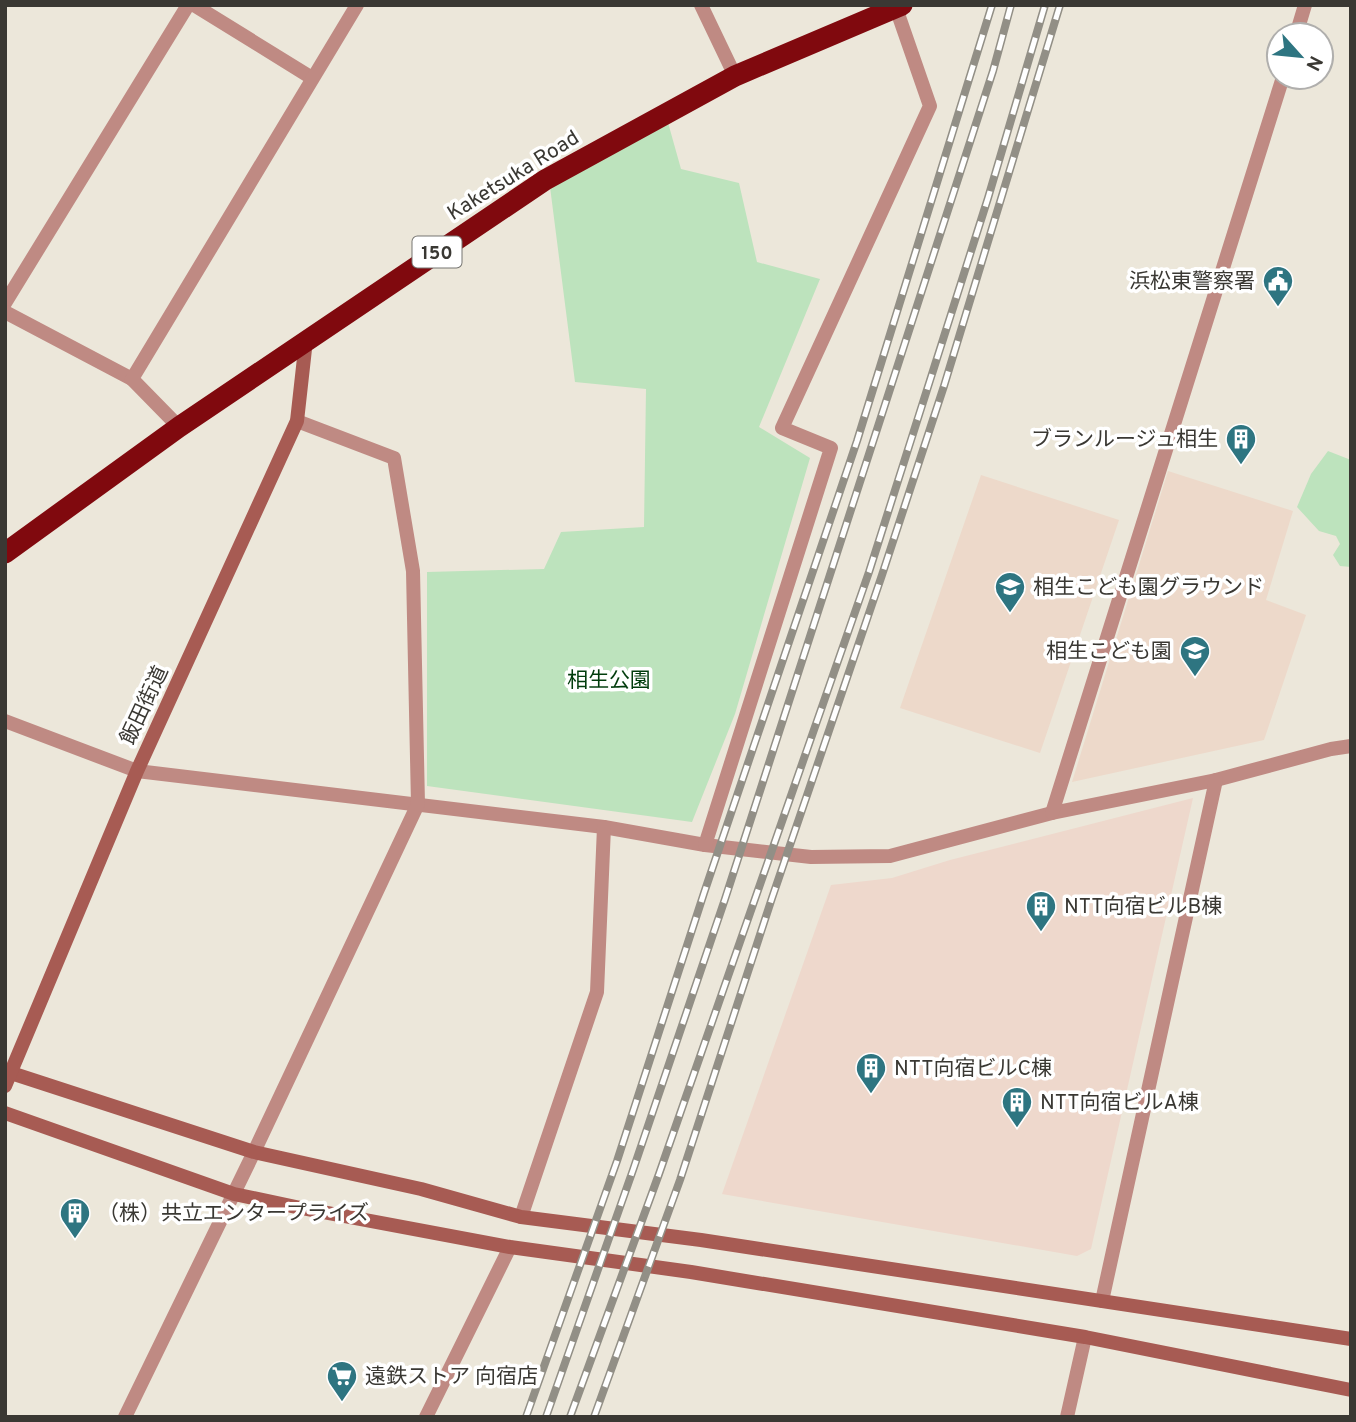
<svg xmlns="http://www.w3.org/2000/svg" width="1356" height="1422" font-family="Overpass,'Noto Sans JP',sans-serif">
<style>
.commercial{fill:#eed8cc}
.education{fill:#edd9ca}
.green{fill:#bde3bd}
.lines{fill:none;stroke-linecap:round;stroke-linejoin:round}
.street{stroke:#bf8a83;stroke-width:14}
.secondary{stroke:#a75b53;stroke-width:14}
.highway{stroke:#80090e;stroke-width:21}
.rail-casing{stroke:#928f86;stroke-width:8}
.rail{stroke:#fff;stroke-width:5;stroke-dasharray:16;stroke-linecap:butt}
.labels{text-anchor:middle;stroke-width:7;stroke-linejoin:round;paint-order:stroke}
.shield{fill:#fff;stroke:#757470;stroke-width:2}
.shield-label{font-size:19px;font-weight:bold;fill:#3a3833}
.street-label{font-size:21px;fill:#3a3833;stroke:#fff}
.poi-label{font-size:21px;fill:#3a3833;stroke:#fff;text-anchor:start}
.park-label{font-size:21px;fill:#013c0c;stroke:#fff}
</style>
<rect width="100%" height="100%" fill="#ece7da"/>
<path class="commercial" d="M 1193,798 L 1091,1249 L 1077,1256 L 722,1194 L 831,885 L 892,878 L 950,860 Z"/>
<g class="education">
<path d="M 1168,471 L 1293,511 L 1266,600 L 1306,615 L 1264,740 L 1072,782 Z"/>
<path d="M 981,475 L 1119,520 L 1040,753 L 900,708 Z"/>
</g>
<g class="green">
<path d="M 667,119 L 681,169 L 739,183 L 757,262 L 820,279 L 759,427 L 810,458 L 735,714 L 692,822 L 427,786 L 427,572 L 544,569 L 561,532 L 644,527 L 646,389 L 575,382 L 549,179 Z"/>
<path d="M 1328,451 L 1351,460 L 1351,567 L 1340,566 L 1333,555 L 1340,544 L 1336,536 L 1319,531 L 1297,507 L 1311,474 Z"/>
</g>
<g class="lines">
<g class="street">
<path d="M 194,5 L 312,78"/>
<path d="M 701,5 L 735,76"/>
<path d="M 1296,35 L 1305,5"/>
<path d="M 5,303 L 188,5"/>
<path d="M 5,312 L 132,379"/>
<path d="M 179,427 L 132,379 L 357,5"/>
<path d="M 5,721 L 137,771 L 604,827 L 705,845 L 811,857 L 890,856 L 1052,813 L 1216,780 L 1331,749 L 1351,746"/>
<path d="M 1052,813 L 1283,77"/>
<path d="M 705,845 L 831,448 L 782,428 L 930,106 L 896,8"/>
<path d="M 521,1217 L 597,992 L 604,827"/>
<path d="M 1102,1301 L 1216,780"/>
<path d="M 125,1417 L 254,1152 L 418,804 L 413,571 L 394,458 L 297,421"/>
<path d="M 426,1417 L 510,1247"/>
<path d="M 1067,1417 L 1085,1337"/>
</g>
<g class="secondary">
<path d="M 5,1071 L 254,1152 L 421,1189 L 521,1217 L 701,1240 L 1351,1339"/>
<path d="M 5,1086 L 137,771 L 297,421 L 306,340"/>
<path d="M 5,1113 L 234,1194 L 296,1207 L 510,1247 L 691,1272 L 1085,1337 L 1351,1390"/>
</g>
<path class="highway" d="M 5,553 L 179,427 L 545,180 L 735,76 L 902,5"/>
<g class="rail-casing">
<g id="rail">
<path d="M 526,1417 L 617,1161 L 704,893 L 857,441 L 992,5"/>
<path d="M 546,1417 L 633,1170 L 725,899 L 993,71 L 1011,5"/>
<path d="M 570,1417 L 659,1174 L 869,572 L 988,198 L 1045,5"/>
<path d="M 594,1417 L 680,1180 L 772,898 L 882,575 L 944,386 L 1060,5"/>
</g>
</g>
<use href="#rail" class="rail"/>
</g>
<defs>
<g id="civic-pin" transform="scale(1.575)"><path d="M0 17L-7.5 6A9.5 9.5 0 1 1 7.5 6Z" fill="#2e7581" stroke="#fff"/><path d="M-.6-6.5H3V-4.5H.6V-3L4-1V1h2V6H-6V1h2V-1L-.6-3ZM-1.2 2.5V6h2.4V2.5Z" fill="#fff"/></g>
<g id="building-pin" transform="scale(1.575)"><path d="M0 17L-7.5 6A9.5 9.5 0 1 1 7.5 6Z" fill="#2e7581" stroke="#fff"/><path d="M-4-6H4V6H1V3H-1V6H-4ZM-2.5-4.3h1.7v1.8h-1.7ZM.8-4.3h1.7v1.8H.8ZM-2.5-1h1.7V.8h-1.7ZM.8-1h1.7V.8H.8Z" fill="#fff"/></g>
<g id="school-pin" transform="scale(1.575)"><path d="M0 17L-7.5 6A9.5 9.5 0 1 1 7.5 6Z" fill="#2e7581" stroke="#fff"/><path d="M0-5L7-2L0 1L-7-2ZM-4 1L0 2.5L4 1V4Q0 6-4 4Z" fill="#fff"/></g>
<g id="supermarket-pin" transform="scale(1.575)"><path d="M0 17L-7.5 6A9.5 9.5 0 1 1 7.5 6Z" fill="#2e7581" stroke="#fff"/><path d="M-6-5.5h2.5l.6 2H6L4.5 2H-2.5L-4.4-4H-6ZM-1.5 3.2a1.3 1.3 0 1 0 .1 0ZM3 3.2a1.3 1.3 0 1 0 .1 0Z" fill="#fff"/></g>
</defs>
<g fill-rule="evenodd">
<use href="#civic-pin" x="1278" y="281"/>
<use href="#building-pin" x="1241" y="439"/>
<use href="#school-pin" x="1010" y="587"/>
<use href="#school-pin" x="1195" y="651"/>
<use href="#building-pin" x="1041" y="906"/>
<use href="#building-pin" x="871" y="1068"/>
<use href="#building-pin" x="1017" y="1102"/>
<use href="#building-pin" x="75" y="1213"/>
<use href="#supermarket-pin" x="342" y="1376"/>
</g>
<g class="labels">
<rect class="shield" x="412.5" y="236.5" width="49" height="31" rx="5"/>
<g class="shield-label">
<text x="437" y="259">150</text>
</g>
<g class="street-label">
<text transform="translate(513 175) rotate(-32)" y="7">Kaketsuka Road</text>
<text transform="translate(144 705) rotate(-65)" y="7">飯田街道</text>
</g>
<g class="poi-label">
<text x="1255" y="288" text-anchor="end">浜松東警察署</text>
<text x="1218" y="446" text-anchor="end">ブランルージュ相生</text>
<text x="1033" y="594">相生こども園グラウンド</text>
<text x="1172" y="658" text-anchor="end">相生こども園</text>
<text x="1064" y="913">NTT向宿ビルB棟</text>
<text x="894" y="1075">NTT向宿ビルC棟</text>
<text x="1040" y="1109">NTT向宿ビルA棟</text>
<text x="98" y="1220">（株）共立エンタープライズ</text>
<text x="365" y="1383">遠鉄ストア 向宿店</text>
</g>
<g class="park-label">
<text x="609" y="687">相生公園</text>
</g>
</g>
<rect width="1356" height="1422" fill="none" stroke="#3a3833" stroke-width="14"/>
<g transform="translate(1300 56) rotate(117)"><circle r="33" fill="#ffffff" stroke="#b0afad" stroke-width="2"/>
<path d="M0-5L12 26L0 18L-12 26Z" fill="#2e7581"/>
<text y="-10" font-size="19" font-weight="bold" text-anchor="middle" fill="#3a3833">N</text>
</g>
</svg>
